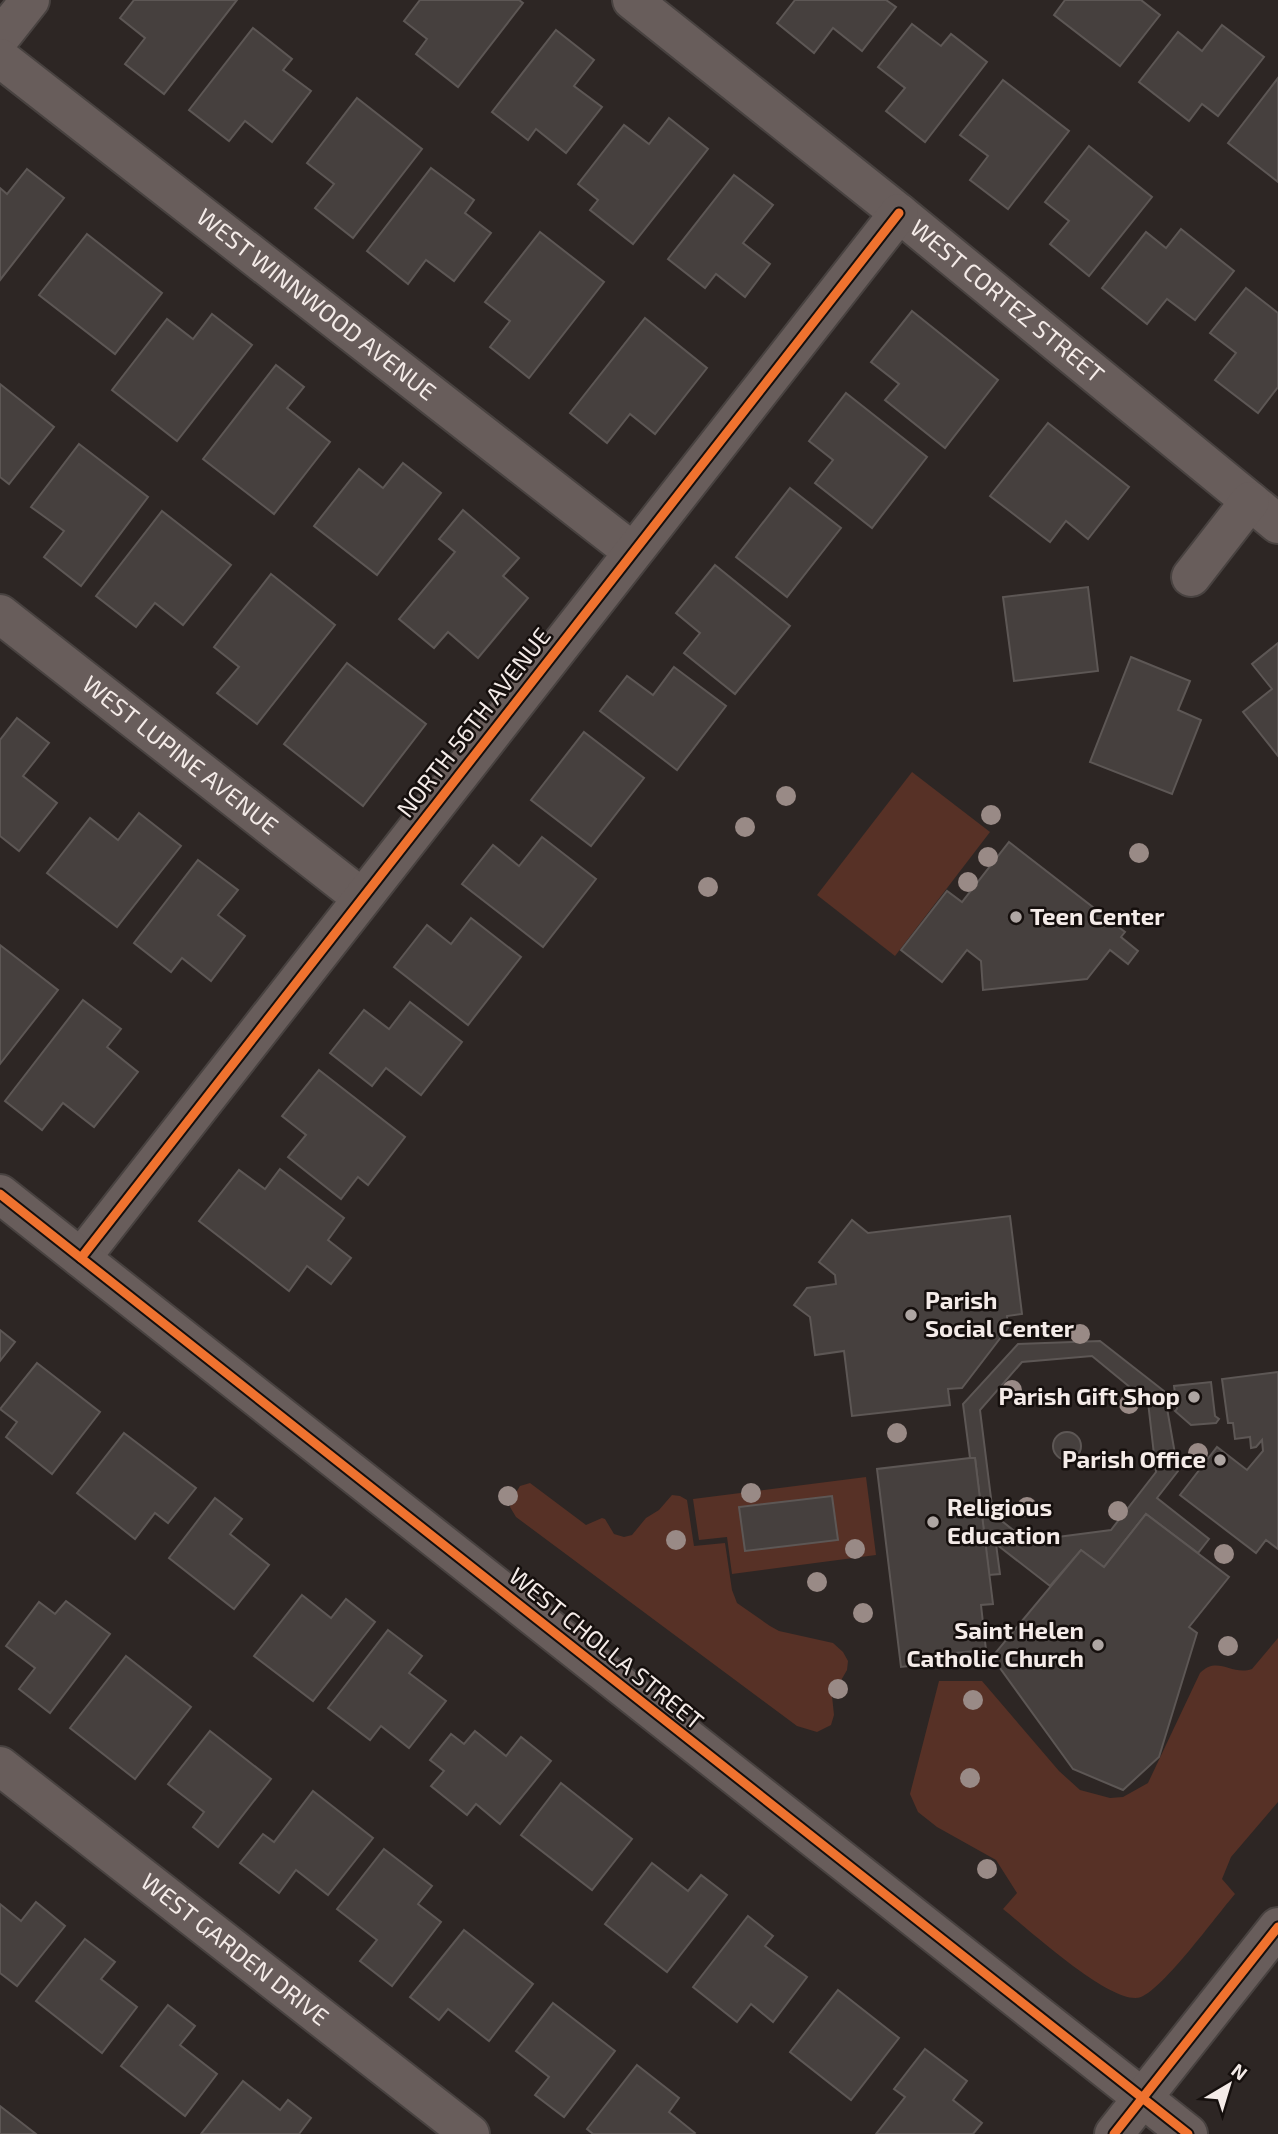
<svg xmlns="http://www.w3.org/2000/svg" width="1278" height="2134" font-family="'Exo 2',sans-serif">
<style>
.green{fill:#573126}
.building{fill:#46403e;stroke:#5d5755;stroke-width:2;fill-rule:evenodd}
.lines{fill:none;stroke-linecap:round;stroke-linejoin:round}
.minor-casing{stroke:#484240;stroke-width:42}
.tertiary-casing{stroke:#484240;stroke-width:42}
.minor{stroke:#685d5b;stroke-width:38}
.tertiary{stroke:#685d5b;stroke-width:38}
.cycleway-casing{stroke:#150f0d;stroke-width:13}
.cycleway{stroke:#ef722f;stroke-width:9}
.tree{fill:#998a86}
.poi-dot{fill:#aea6a3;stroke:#150f0d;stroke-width:2.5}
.labels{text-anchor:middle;stroke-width:5;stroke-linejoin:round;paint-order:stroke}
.street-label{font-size:24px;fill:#f4ebe8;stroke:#150f0d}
.poi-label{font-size:24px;font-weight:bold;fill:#f4ebe8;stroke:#150f0d;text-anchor:start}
</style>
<rect width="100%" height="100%" fill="#2d2624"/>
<g class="green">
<path d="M 912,772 L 990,832 L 895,956 L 817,895 Z"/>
<path d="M 866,1477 L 876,1555 L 732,1574 L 727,1537 L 699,1540 L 693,1499 Z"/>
<path d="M 530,1483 L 586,1525 L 602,1518 L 605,1519 L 614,1534 L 624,1537 L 632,1535 L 646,1518 L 659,1510 L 672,1495 L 680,1496 L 687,1500 L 694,1546 L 725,1543 L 732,1590 L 737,1603 L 770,1626 L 779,1631 L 833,1643 L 843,1652 L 848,1661 L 847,1670 L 832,1696 L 834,1715 L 831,1725 L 817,1732 L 797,1726 L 516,1517 L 510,1507 L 512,1499 L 520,1486 Z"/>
<path d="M 1278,1638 L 1278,1802 L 1231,1857 L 1222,1879 L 1235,1894 C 1216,1916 1164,1988 1141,1997 C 1114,2008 1027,1928 1003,1909 L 1017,1893 L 996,1860 L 937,1827 L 918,1812 L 910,1794 L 939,1681 L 982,1681 L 1059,1771 L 1080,1790 L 1110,1798 L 1123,1797 L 1148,1783 L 1200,1673 C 1218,1655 1231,1676 1252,1669 Z"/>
</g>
<g class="building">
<path d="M 134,0 L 237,0 L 164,94 L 125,64 L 145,38 L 120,18 Z"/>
<path d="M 420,0 L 519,0 L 523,3 L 458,87 L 416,54 L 427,39 L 404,21 Z"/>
<path d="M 795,0 L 886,0 L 896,7 L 862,51 L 833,28 L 814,53 L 777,23 Z"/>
<path d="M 1065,0 L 1141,0 L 1160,15 L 1120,66 L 1054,15 Z"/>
<path d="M 912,24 L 941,46 L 951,34 L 987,62 L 925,142 L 886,111 L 905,88 L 878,67 Z"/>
<path d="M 1222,25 L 1264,57 L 1218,116 L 1202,104 L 1189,121 L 1139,82 L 1178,32 L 1202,51 Z"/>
<path d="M 253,28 L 292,59 L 283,70 L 311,91 L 272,142 L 245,121 L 229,141 L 189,110 Z"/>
<path d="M 556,30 L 594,60 L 574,86 L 602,107 L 566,153 L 536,129 L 528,140 L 492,112 Z"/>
<path d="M 1278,78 L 1278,182 L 1228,143 Z"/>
<path d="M 1003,80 L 1069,131 L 1008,209 L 970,180 L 988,156 L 960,135 Z"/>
<path d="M 357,98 L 422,149 L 353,238 L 315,208 L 334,184 L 307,163 Z"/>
<path d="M 669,118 L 708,149 L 633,244 L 590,210 L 598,200 L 578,184 L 624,125 L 649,144 Z"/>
<path d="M 1089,146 L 1152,197 L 1089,276 L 1050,244 L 1069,221 L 1045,202 Z"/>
<path d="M 431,168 L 474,200 L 465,213 L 491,233 L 454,281 L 426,260 L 408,284 L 367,251 Z"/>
<path d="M 27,169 L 64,198 L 0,280 L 0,188 L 7,194 Z"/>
<path d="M 734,175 L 773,205 L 743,243 L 770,264 L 745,297 L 716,274 L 705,288 L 668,259 Z"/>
<path d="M 1181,229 L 1234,271 L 1195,320 L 1167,299 L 1147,324 L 1102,288 L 1146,232 L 1166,248 Z"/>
<path d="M 540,232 L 604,282 L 529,378 L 490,347 L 510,321 L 485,302 Z"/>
<path d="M 87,234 L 162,293 L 115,354 L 39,295 Z"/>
<path d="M 1246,288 L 1278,313 L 1278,387 L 1258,413 L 1215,380 L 1236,353 L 1210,333 Z"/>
<path d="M 912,311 L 998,380 L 945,448 L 885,400 L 899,384 L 871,362 Z"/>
<path d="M 212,314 L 252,345 L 177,441 L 112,390 L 167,319 L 193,339 Z"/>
<path d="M 645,318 L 707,368 L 655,434 L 630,414 L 607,443 L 570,413 Z"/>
<path d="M 276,365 L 304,387 L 287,408 L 330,442 L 274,514 L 203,459 Z"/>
<path d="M 0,384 L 54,427 L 9,484 L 0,477 Z"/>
<path d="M 846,393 L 927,457 L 872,528 L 815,483 L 833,460 L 809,441 Z"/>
<path d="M 1048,423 L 1129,487 L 1088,539 L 1066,521 L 1050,542 L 990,496 Z"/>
<path d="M 79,444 L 148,497 L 81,586 L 44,557 L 64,531 L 31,507 Z"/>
<path d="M 403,463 L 441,493 L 377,575 L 314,526 L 359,469 L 383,488 Z"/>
<path d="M 790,488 L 841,528 L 787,597 L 736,557 Z"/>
<path d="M 463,510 L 519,558 L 503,576 L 528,598 L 478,658 L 448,632 L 434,648 L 399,619 L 455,552 L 439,539 Z"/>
<path d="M 162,511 L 231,565 L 183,625 L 155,603 L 136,627 L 96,596 Z"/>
<path d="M 715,565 L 790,626 L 735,694 L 684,653 L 700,633 L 676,613 Z"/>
<path d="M 271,574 L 335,625 L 257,724 L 217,693 L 239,667 L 214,647 Z"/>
<path d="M 1088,587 L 1098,671 L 1014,681 L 1003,597 Z"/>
<path d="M 1278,643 L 1278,756 L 1243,712 L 1272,689 L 1252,664 Z"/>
<path d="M 1131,657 L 1190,681 L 1178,710 L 1201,720 L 1172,794 L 1090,762 Z"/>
<path d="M 347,663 L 426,724 L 363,806 L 284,744 Z"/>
<path d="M 674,667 L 726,706 L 677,770 L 600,711 L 627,676 L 653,695 Z"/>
<path d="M 17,718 L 49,743 L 23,776 L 57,803 L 19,851 L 0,836 L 0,740 Z"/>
<path d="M 584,732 L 644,778 L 591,846 L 531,800 Z"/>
<path d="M 139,813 L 181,846 L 117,927 L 47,873 L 90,818 L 118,840 Z"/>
<path d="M 542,837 L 596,879 L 543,947 L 462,884 L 493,845 L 519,866 Z"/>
<path d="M 1009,842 L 1125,932 L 1121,937 L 1138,951 L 1128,964 L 1110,950 L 1087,979 L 983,990 L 981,961 L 967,950 L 942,982 L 901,950 L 947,891 L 962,902 Z"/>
<path d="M 198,860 L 238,890 L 218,915 L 245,936 L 211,981 L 182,958 L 171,972 L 134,943 Z"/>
<path d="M 471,918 L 521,957 L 468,1025 L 394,967 L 427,925 L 451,944 Z"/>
<path d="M 0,945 L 58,990 L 0,1064 Z"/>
<path d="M 83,1000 L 121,1029 L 107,1047 L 138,1072 L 94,1127 L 63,1103 L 42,1130 L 5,1101 Z"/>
<path d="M 410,1002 L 462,1042 L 421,1095 L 386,1068 L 372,1086 L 330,1053 L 364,1010 L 389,1029 Z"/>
<path d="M 319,1070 L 405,1137 L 368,1185 L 358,1177 L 341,1199 L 288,1157 L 306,1135 L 282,1116 Z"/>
<path d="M 280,1169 L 344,1218 L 328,1240 L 351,1258 L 331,1284 L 307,1266 L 289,1291 L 199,1221 L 239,1170 L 265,1189 Z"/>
<path d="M 1010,1216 L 1022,1314 L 1007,1316 L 1008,1328 L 962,1388 L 948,1389 L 950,1405 L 852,1416 L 844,1351 L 815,1355 L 810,1317 L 794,1305 L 807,1288 L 836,1284 L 835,1275 L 819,1262 L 852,1220 L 868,1233 Z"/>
<path d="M 0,1330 L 15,1342 L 0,1361 Z"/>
<path d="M 1100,1341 L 1164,1391 L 1178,1471 L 1157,1498 L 1209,1539 L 1198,1553 L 1146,1514 L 1104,1567 L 1081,1550 L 1050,1586 L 996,1544 L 1000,1574 L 989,1575 L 975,1458 L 970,1458 L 963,1404 L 1018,1344 ZM 1092,1356 L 1148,1402 L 1156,1472 L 1111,1530 L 1027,1541 L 993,1514 L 980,1410 L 1022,1362 Z"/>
<path d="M 37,1363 L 100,1412 L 52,1474 L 6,1437 L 17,1422 L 0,1409 Z"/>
<path d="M 1278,1372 L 1278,1549 L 1266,1540 L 1256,1553 L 1180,1495 L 1217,1447 L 1247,1470 L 1263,1451 L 1262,1440 L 1256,1447 L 1251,1448 L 1250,1437 L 1235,1439 L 1233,1423 L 1228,1423 L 1222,1379 Z"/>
<path d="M 1211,1382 L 1215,1416 L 1219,1419 L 1216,1423 L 1191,1425 L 1175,1411 L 1177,1409 L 1174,1386 Z"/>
<circle cx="1067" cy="1446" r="14"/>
<path d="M 124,1433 L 196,1488 L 168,1523 L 155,1513 L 135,1539 L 77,1493 Z"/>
<path d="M 970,1458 L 975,1458 L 993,1604 L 981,1605 L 986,1650 L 944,1654 L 944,1662 L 901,1667 L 877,1469 Z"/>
<path d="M 832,1496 L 838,1540 L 745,1551 L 739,1507 Z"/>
<path d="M 215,1498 L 242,1519 L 230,1534 L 269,1565 L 234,1609 L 169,1558 Z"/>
<path d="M 1146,1514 L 1229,1577 L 1189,1627 L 1197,1633 L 1159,1757 L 1123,1790 L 1073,1769 L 992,1657 L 1081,1550 L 1104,1567 Z"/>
<path d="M 302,1595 L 331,1618 L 346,1599 L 375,1622 L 313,1701 L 254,1656 Z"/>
<path d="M 66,1601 L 110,1634 L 50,1713 L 19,1689 L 35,1668 L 6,1646 L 39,1602 L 55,1614 Z"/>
<path d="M 388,1630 L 422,1656 L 409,1673 L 446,1701 L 409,1748 L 381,1726 L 370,1740 L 328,1708 Z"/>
<path d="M 126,1656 L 191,1707 L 135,1779 L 70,1728 Z"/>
<path d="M 210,1731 L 271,1779 L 218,1847 L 193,1827 L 204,1812 L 168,1784 Z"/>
<path d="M 475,1731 L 506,1756 L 521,1737 L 551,1761 L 500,1824 L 476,1804 L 467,1815 L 431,1786 L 444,1771 L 430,1760 L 451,1734 L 464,1744 Z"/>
<path d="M 561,1783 L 632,1839 L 592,1890 L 521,1835 Z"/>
<path d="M 313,1791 L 373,1838 L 328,1895 L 296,1870 L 279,1893 L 240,1863 L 263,1834 L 274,1842 Z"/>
<path d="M 384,1849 L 432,1886 L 418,1904 L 441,1922 L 392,1986 L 360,1961 L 377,1940 L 337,1909 Z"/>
<path d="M 652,1863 L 688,1891 L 701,1875 L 727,1895 L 667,1972 L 605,1924 Z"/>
<path d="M 36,1902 L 65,1926 L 17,1986 L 0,1973 L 0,1904 L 21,1921 Z"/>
<path d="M 748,1916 L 773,1936 L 765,1946 L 807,1977 L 773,2022 L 751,2004 L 737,2022 L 693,1987 Z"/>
<path d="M 464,1930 L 533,1984 L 489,2041 L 448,2009 L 439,2020 L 410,1997 Z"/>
<path d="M 85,1939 L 115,1962 L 101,1979 L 137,2007 L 102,2053 L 36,2001 Z"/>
<path d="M 838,1990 L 899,2038 L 851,2100 L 790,2052 Z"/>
<path d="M 553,2003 L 615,2051 L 564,2117 L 535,2095 L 549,2077 L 516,2051 Z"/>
<path d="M 168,2005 L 195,2026 L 180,2045 L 217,2074 L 185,2116 L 121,2066 Z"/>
<path d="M 925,2049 L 967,2081 L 953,2100 L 982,2123 L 973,2134 L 876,2134 L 905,2097 L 894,2089 Z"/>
<path d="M 637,2065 L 679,2098 L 669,2112 L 695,2133 L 694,2134 L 593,2134 L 587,2129 Z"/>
<path d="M 243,2081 L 280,2110 L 288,2100 L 311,2118 L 299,2134 L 201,2134 Z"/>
<path d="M 0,2106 L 36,2134 L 0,2134 Z"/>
</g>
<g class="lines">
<g class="minor-casing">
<g id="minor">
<path id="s1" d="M 632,0 L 899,213 L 1278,524"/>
<path d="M 0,38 L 30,0"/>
<path id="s2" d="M 0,58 L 633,552"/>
<path d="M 1191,577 L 1250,501"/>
<path id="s3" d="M 0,614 L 362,898"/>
<path d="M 81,1258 L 899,213"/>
<path id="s4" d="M 0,1766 L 470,2134"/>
</g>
</g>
<g class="tertiary-casing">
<g id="tertiary">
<path d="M 0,1194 L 1188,2134"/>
<path d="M 1114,2134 L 1278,1927"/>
</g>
</g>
<use href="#minor" class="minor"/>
<use href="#tertiary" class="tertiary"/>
<g class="cycleway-casing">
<g id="cycleway">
<path d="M 0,1194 L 1188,2134"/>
<path d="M 81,1258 L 899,213"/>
<path d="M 1114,2134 L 1278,1927"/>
</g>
</g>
<use href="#cycleway" class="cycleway"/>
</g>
<g class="tree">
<circle cx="786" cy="796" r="10"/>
<circle cx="991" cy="815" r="10"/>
<circle cx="745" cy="827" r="10"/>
<circle cx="1139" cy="853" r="10"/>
<circle cx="988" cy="857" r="10"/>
<circle cx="968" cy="882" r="10"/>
<circle cx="708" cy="887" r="10"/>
<circle cx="1080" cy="1334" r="10"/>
<circle cx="1012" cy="1390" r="10"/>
<circle cx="1129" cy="1404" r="10"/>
<circle cx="897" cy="1433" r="10"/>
<circle cx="1198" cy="1453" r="10"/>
<circle cx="751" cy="1493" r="10"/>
<circle cx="508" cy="1496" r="10"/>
<circle cx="1027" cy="1507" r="10"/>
<circle cx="1118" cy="1511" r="10"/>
<circle cx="676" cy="1540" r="10"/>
<circle cx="855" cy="1549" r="10"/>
<circle cx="1224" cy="1554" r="10"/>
<circle cx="817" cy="1582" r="10"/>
<circle cx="863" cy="1613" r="10"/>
<circle cx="1228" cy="1646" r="10"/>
<circle cx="838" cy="1689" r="10"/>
<circle cx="973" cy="1700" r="10"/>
<circle cx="970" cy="1778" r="10"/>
<circle cx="987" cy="1869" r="10"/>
</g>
<g class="poi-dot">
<circle cx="1016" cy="917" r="7"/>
<circle cx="911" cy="1315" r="7"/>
<circle cx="1194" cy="1397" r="7"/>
<circle cx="1220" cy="1460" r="7"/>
<circle cx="933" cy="1522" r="7"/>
<circle cx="1098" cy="1645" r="7"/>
</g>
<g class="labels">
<g class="street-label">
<text dy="8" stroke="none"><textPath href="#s1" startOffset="481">WEST CORTEZ STREET</textPath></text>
<text dy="8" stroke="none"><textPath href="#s2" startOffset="401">WEST WINNWOOD AVENUE</textPath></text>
<text transform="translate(474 723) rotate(-52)" y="8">NORTH 56TH AVENUE</text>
<text dy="8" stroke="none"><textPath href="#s3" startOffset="229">WEST LUPINE AVENUE</textPath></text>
<text transform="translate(606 1649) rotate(39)" y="8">WEST CHOLLA STREET</text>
<text dy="8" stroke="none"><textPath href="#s4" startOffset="298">WEST GARDEN DRIVE</textPath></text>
</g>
<g class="poi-label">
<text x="1030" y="925">Teen Center</text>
<text x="925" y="1309">Parish<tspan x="925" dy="28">Social Center</tspan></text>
<text x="1180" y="1405" text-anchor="end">Parish Gift Shop</text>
<text x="1206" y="1468" text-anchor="end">Parish Office</text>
<text x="947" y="1516">Religious<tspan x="947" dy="28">Education</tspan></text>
<text x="1084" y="1639" text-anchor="end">Saint Helen<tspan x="1084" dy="28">Catholic Church</tspan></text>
</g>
</g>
<g transform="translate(1229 2085) rotate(38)" stroke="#150f0d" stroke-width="5" paint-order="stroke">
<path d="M0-5L12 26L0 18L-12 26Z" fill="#f4ebe8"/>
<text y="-10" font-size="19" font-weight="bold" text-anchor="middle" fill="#f4ebe8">N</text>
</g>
</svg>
